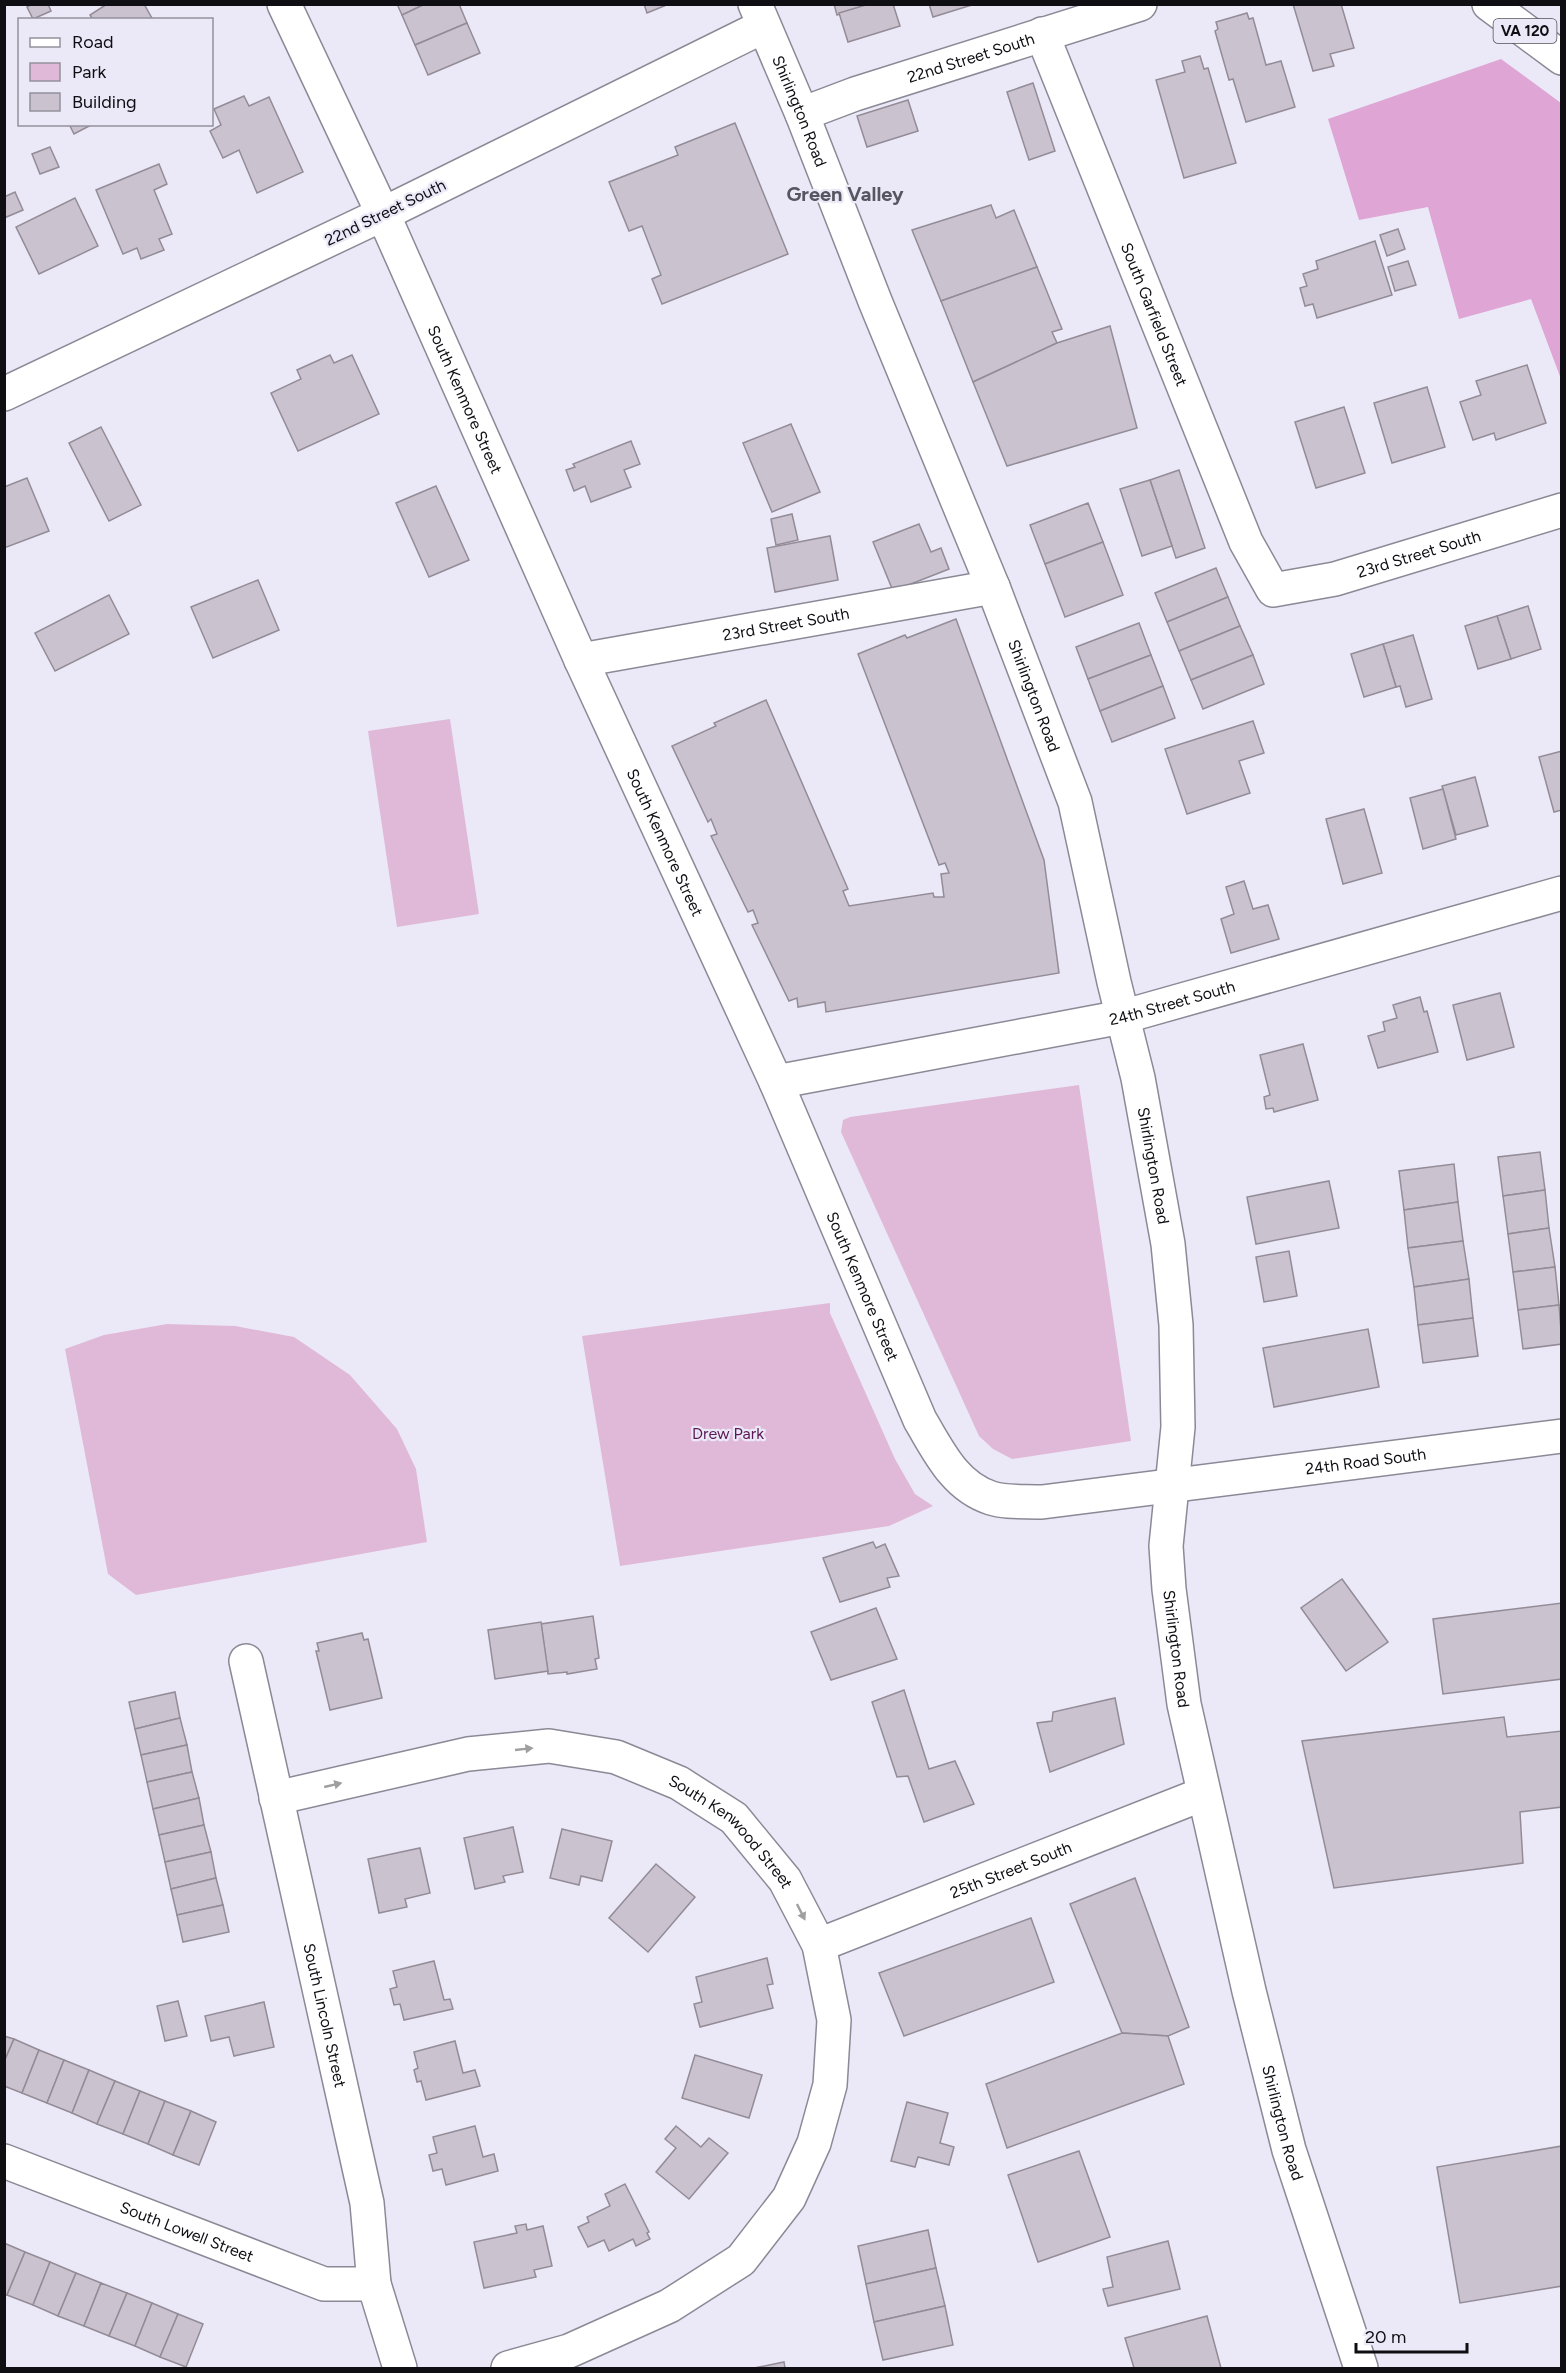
<svg xmlns="http://www.w3.org/2000/svg" width="1566" height="2373" font-family="Figtree,sans-serif">
<style>
.green{fill:#e0b9d9}
.forest{fill:#dea5d5}
.building{fill:#cac3cf;stroke:#938c97;stroke-width:1.5}
.lines{fill:none;stroke-linecap:round;stroke-linejoin:round}
.street-casing{stroke:#8b8996;stroke-width:36}
.secondary-casing{stroke:#8b8996;stroke-width:36}
.primary-casing{stroke:#8b8996;stroke-width:36}
.street{stroke:#fff;stroke-width:33}
.secondary{stroke:#fff;stroke-width:33}
.primary{stroke:#fff;stroke-width:33}
.oneway{fill:#9f9fa1}
.labels{text-anchor:middle;stroke-width:4.5;stroke-linejoin:round;paint-order:stroke}
.shield{fill:#ebe9f7;stroke:#515057;stroke-width:1.5}
.shield-label{font-size:15px;font-weight:bold;fill:#0f0e13}
.street-label{font-size:16px;fill:#0f0e13;stroke:#ebe9f7}
.park-label{font-size:16px;fill:#5b1854;stroke:#ebe9f7}
.quarter-label{font-size:20px;font-weight:bold;fill:#575560;stroke:#ebe9f7}
</style>
<rect width="100%" height="100%" fill="#ebe9f7"/>
<g class="green">
<path d="M 450,719 L 479,914 L 397,927 L 368,731 Z"/>
<path d="M 1079,1085 L 1131,1441 L 1012,1459 L 993,1449 L 979,1436 L 841,1132 L 843,1120 L 850,1117 Z"/>
<path d="M 830,1303 L 830,1313 L 895,1459 L 915,1494 L 933,1506 L 889,1526 L 620,1566 L 582,1336 Z"/>
<path d="M 167,1324 L 235,1326 L 294,1337 L 350,1375 L 397,1429 L 416,1469 L 427,1542 L 136,1595 L 108,1574 L 65,1349 L 104,1335 Z"/>
</g>
<path class="forest" d="M 1501,59 L 1561,103 L 1561,379 L 1531,299 L 1459,319 L 1428,207 L 1359,220 L 1328,119 Z"/>
<g class="building">
<path d="M 32,4 L 48,4 L 51,11 L 33,19 L 27,7 Z"/>
<path d="M 107,4 L 144,4 L 153,20 L 93,20 L 90,15 Z"/>
<path d="M 397,4 L 425,4 L 402,15 Z"/>
<path d="M 425,4 L 459,4 L 467,23 L 415,45 L 402,15 Z"/>
<path d="M 644,4 L 669,4 L 647,13 Z"/>
<path d="M 834,4 L 869,4 L 837,15 Z"/>
<path d="M 869,4 L 893,4 L 900,26 L 848,42 L 839,13 Z"/>
<path d="M 929,4 L 975,4 L 933,17 Z"/>
<path d="M 1293,4 L 1341,4 L 1354,48 L 1330,54 L 1334,66 L 1313,71 Z"/>
<path d="M 1247,13 L 1249,19 L 1253,18 L 1266,65 L 1281,61 L 1295,107 L 1246,122 L 1233,79 L 1229,80 L 1215,31 L 1218,29 L 1216,22 Z"/>
<path d="M 467,23 L 480,53 L 428,75 L 415,45 Z"/>
<path d="M 1200,56 L 1204,69 L 1208,68 L 1236,163 L 1184,178 L 1156,80 L 1185,72 L 1182,61 Z"/>
<path d="M 1033,83 L 1055,151 L 1029,160 L 1007,92 Z"/>
<path d="M 244,96 L 249,106 L 269,97 L 303,172 L 257,193 L 239,150 L 223,158 L 210,131 L 221,125 L 214,109 Z"/>
<path d="M 908,100 L 918,131 L 867,147 L 857,116 Z"/>
<path d="M 735,123 L 788,254 L 662,304 L 652,279 L 661,275 L 642,226 L 629,231 L 609,182 L 678,155 L 675,147 Z"/>
<path d="M 69,124 L 93,124 L 74,134 Z"/>
<path d="M 50,147 L 59,167 L 40,174 L 32,154 Z"/>
<path d="M 159,164 L 167,184 L 154,190 L 172,234 L 159,239 L 164,250 L 141,259 L 137,248 L 123,254 L 96,190 Z"/>
<path d="M 15,192 L 23,210 L 4,218 L 4,197 Z"/>
<path d="M 75,198 L 98,246 L 39,274 L 16,227 Z"/>
<path d="M 991,205 L 996,218 L 1014,210 L 1037,267 L 941,301 L 912,230 Z"/>
<path d="M 1398,229 L 1405,249 L 1387,256 L 1380,235 Z"/>
<path d="M 1375,241 L 1392,295 L 1317,318 L 1313,304 L 1305,306 L 1300,288 L 1307,286 L 1303,274 L 1318,269 L 1316,261 Z"/>
<path d="M 1408,261 L 1416,285 L 1395,291 L 1388,267 Z"/>
<path d="M 1037,267 L 1062,329 L 1052,332 L 1057,343 L 973,382 L 941,301 Z"/>
<path d="M 1110,326 L 1137,428 L 1007,466 L 973,382 L 1057,343 Z"/>
<path d="M 330,355 L 334,363 L 352,355 L 379,414 L 298,451 L 271,393 L 301,379 L 297,370 Z"/>
<path d="M 1527,365 L 1546,423 L 1496,440 L 1494,433 L 1473,440 L 1460,402 L 1481,395 L 1476,381 Z"/>
<path d="M 1427,387 L 1445,447 L 1392,463 L 1374,403 Z"/>
<path d="M 1344,407 L 1365,473 L 1316,488 L 1295,422 Z"/>
<path d="M 791,424 L 820,492 L 772,512 L 743,443 Z"/>
<path d="M 101,427 L 141,505 L 109,521 L 69,443 Z"/>
<path d="M 631,441 L 640,464 L 624,470 L 631,487 L 591,502 L 585,486 L 574,491 L 566,470 L 575,467 L 573,464 Z"/>
<path d="M 1179,470 L 1205,548 L 1176,558 L 1150,480 Z"/>
<path d="M 27,478 L 49,531 L 4,548 L 4,487 Z"/>
<path d="M 1150,480 L 1172,546 L 1142,556 L 1120,489 Z"/>
<path d="M 436,486 L 469,560 L 429,577 L 396,503 Z"/>
<path d="M 1088,503 L 1103,542 L 1045,564 L 1030,525 Z"/>
<path d="M 792,514 L 798,540 L 776,545 L 771,519 Z"/>
<path d="M 919,524 L 931,552 L 941,548 L 949,569 L 893,591 L 873,542 Z"/>
<path d="M 830,536 L 838,580 L 775,592 L 767,548 Z"/>
<path d="M 1103,542 L 1123,595 L 1065,617 L 1045,564 Z"/>
<path d="M 1216,568 L 1228,597 L 1167,622 L 1155,593 Z"/>
<path d="M 258,580 L 279,630 L 213,658 L 191,607 Z"/>
<path d="M 109,595 L 129,634 L 55,671 L 35,633 Z"/>
<path d="M 1228,597 L 1240,626 L 1179,651 L 1167,622 Z"/>
<path d="M 1528,606 L 1541,649 L 1511,659 L 1497,616 Z"/>
<path d="M 1497,616 L 1511,659 L 1478,669 L 1465,626 Z"/>
<path d="M 956,619 L 1044,860 L 1059,973 L 826,1012 L 825,1002 L 798,1007 L 797,998 L 789,1001 L 752,925 L 758,923 L 753,910 L 748,912 L 711,836 L 717,834 L 711,819 L 708,822 L 672,746 L 716,726 L 714,723 L 766,700 L 848,889 L 843,891 L 849,906 L 933,893 L 934,897 L 944,897 L 941,874 L 949,873 L 945,863 L 939,865 L 858,654 L 905,635 L 907,638 Z"/>
<path d="M 1139,623 L 1151,655 L 1088,679 L 1076,647 Z"/>
<path d="M 1240,626 L 1253,655 L 1191,680 L 1179,651 Z"/>
<path d="M 1413,635 L 1432,699 L 1406,707 L 1400,686 L 1396,687 L 1383,644 Z"/>
<path d="M 1383,644 L 1396,687 L 1364,697 L 1351,654 Z"/>
<path d="M 1151,655 L 1163,686 L 1100,711 L 1088,679 Z"/>
<path d="M 1253,655 L 1264,684 L 1203,709 L 1191,680 Z"/>
<path d="M 1163,686 L 1175,718 L 1112,742 L 1100,711 Z"/>
<path d="M 1253,721 L 1264,753 L 1239,761 L 1250,793 L 1187,814 L 1165,749 Z"/>
<path d="M 1562,751 L 1562,810 L 1554,812 L 1539,757 Z"/>
<path d="M 1475,777 L 1488,826 L 1456,835 L 1442,786 Z"/>
<path d="M 1443,789 L 1456,839 L 1423,849 L 1410,798 Z"/>
<path d="M 1364,809 L 1382,873 L 1343,884 L 1326,819 Z"/>
<path d="M 1244,881 L 1253,909 L 1268,905 L 1279,939 L 1231,953 L 1221,919 L 1234,914 L 1226,887 Z"/>
<path d="M 1500,993 L 1514,1047 L 1467,1060 L 1453,1005 Z"/>
<path d="M 1420,997 L 1424,1012 L 1427,1011 L 1438,1052 L 1378,1068 L 1368,1036 L 1385,1031 L 1383,1022 L 1397,1018 L 1393,1005 Z"/>
<path d="M 1303,1044 L 1318,1100 L 1274,1112 L 1273,1108 L 1266,1109 L 1264,1097 L 1270,1095 L 1260,1055 Z"/>
<path d="M 1540,1152 L 1545,1190 L 1503,1196 L 1498,1157 Z"/>
<path d="M 1454,1164 L 1458,1202 L 1404,1210 L 1399,1171 Z"/>
<path d="M 1329,1181 L 1339,1228 L 1256,1244 L 1247,1197 Z"/>
<path d="M 1545,1190 L 1549,1228 L 1508,1234 L 1503,1196 Z"/>
<path d="M 1458,1202 L 1463,1241 L 1408,1248 L 1404,1210 Z"/>
<path d="M 1549,1228 L 1555,1267 L 1513,1272 L 1508,1234 Z"/>
<path d="M 1463,1241 L 1469,1279 L 1414,1287 L 1408,1248 Z"/>
<path d="M 1289,1251 L 1297,1296 L 1264,1302 L 1256,1257 Z"/>
<path d="M 1555,1267 L 1559,1305 L 1518,1310 L 1513,1272 Z"/>
<path d="M 1469,1279 L 1473,1318 L 1418,1325 L 1414,1287 Z"/>
<path d="M 1559,1305 L 1562,1344 L 1523,1349 L 1518,1310 Z"/>
<path d="M 1473,1318 L 1478,1356 L 1423,1363 L 1418,1325 Z"/>
<path d="M 1368,1329 L 1379,1387 L 1274,1407 L 1263,1348 Z"/>
<path d="M 873,1542 L 876,1548 L 885,1544 L 899,1576 L 887,1578 L 890,1587 L 840,1602 L 823,1558 Z"/>
<path d="M 1342,1579 L 1388,1642 L 1346,1671 L 1301,1608 Z"/>
<path d="M 1562,1603 L 1562,1679 L 1443,1694 L 1433,1619 Z"/>
<path d="M 876,1608 L 897,1659 L 831,1680 L 811,1632 Z"/>
<path d="M 593,1616 L 599,1658 L 595,1659 L 597,1669 L 567,1674 L 567,1672 L 548,1674 L 541,1624 Z"/>
<path d="M 541,1622 L 548,1671 L 495,1679 L 488,1630 Z"/>
<path d="M 362,1633 L 364,1640 L 368,1639 L 382,1698 L 330,1710 L 316,1651 L 319,1651 L 317,1643 Z"/>
<path d="M 904,1690 L 929,1769 L 955,1761 L 974,1804 L 924,1822 L 908,1776 L 897,1777 L 872,1702 Z"/>
<path d="M 175,1692 L 180,1718 L 135,1729 L 129,1702 Z"/>
<path d="M 1115,1698 L 1124,1744 L 1050,1772 L 1037,1723 L 1052,1721 L 1053,1712 Z"/>
<path d="M 1504,1717 L 1507,1737 L 1562,1731 L 1562,1807 L 1520,1812 L 1523,1863 L 1334,1888 L 1302,1741 Z"/>
<path d="M 180,1718 L 187,1745 L 141,1755 L 135,1729 Z"/>
<path d="M 187,1745 L 192,1772 L 147,1782 L 141,1755 Z"/>
<path d="M 192,1772 L 199,1798 L 153,1809 L 147,1782 Z"/>
<path d="M 199,1798 L 204,1825 L 159,1835 L 153,1809 Z"/>
<path d="M 204,1825 L 211,1852 L 165,1862 L 159,1835 Z"/>
<path d="M 513,1827 L 523,1872 L 503,1876 L 505,1882 L 475,1889 L 464,1838 Z"/>
<path d="M 562,1829 L 612,1841 L 602,1881 L 581,1876 L 579,1885 L 550,1878 Z"/>
<path d="M 420,1848 L 430,1893 L 405,1899 L 407,1907 L 379,1913 L 368,1859 Z"/>
<path d="M 211,1852 L 216,1878 L 171,1889 L 165,1862 Z"/>
<path d="M 656,1864 L 695,1897 L 648,1952 L 609,1918 Z"/>
<path d="M 216,1878 L 223,1905 L 177,1915 L 171,1889 Z"/>
<path d="M 1135,1878 L 1189,2027 L 1168,2036 L 1122,2033 L 1070,1904 Z"/>
<path d="M 223,1905 L 229,1932 L 183,1942 L 177,1915 Z"/>
<path d="M 1031,1918 L 1054,1982 L 904,2036 L 879,1973 Z"/>
<path d="M 767,1958 L 773,1984 L 767,1985 L 773,2008 L 700,2027 L 694,2004 L 702,2002 L 696,1977 Z"/>
<path d="M 434,1961 L 444,2000 L 450,1999 L 453,2009 L 404,2020 L 400,2004 L 394,2005 L 390,1989 L 397,1987 L 393,1971 Z"/>
<path d="M 178,2001 L 187,2036 L 165,2041 L 157,2006 Z"/>
<path d="M 264,2002 L 274,2047 L 234,2056 L 229,2037 L 211,2041 L 205,2016 Z"/>
<path d="M 1122,2033 L 1168,2036 L 1184,2084 L 1007,2148 L 986,2084 Z"/>
<path d="M 4,2036 L 14,2039 L 4,2062 Z"/>
<path d="M 14,2039 L 39,2050 L 22,2093 L 4,2086 L 4,2062 Z"/>
<path d="M 455,2041 L 463,2073 L 475,2070 L 480,2086 L 426,2100 L 421,2081 L 417,2082 L 414,2070 L 418,2068 L 414,2052 Z"/>
<path d="M 39,2050 L 64,2060 L 47,2103 L 22,2093 Z"/>
<path d="M 695,2055 L 762,2075 L 749,2118 L 682,2098 Z"/>
<path d="M 64,2060 L 89,2070 L 72,2113 L 47,2103 Z"/>
<path d="M 89,2070 L 115,2081 L 97,2124 L 72,2113 Z"/>
<path d="M 115,2081 L 140,2091 L 123,2134 L 97,2124 Z"/>
<path d="M 140,2091 L 165,2101 L 148,2144 L 123,2134 Z"/>
<path d="M 165,2101 L 191,2111 L 173,2155 L 148,2144 Z"/>
<path d="M 907,2102 L 948,2113 L 940,2143 L 954,2147 L 949,2165 L 918,2157 L 915,2167 L 891,2161 Z"/>
<path d="M 191,2111 L 216,2122 L 199,2165 L 173,2155 Z"/>
<path d="M 475,2126 L 483,2157 L 494,2154 L 498,2171 L 446,2185 L 442,2169 L 433,2171 L 429,2155 L 437,2153 L 433,2137 Z"/>
<path d="M 676,2126 L 701,2147 L 709,2138 L 728,2153 L 689,2199 L 656,2172 L 676,2148 L 665,2139 Z"/>
<path d="M 1562,2146 L 1562,2286 L 1460,2303 L 1437,2167 Z"/>
<path d="M 1079,2151 L 1110,2237 L 1038,2262 L 1008,2175 Z"/>
<path d="M 625,2184 L 649,2232 L 647,2233 L 650,2239 L 636,2246 L 633,2239 L 609,2251 L 604,2240 L 588,2247 L 578,2227 L 589,2222 L 587,2217 L 610,2206 L 605,2194 Z"/>
<path d="M 526,2224 L 527,2230 L 543,2226 L 552,2266 L 534,2270 L 536,2277 L 484,2288 L 474,2242 L 517,2233 L 515,2226 Z"/>
<path d="M 928,2230 L 936,2268 L 866,2284 L 858,2246 Z"/>
<path d="M 1168,2241 L 1180,2289 L 1108,2306 L 1103,2289 L 1113,2287 L 1107,2257 Z"/>
<path d="M 4,2243 L 25,2252 L 7,2295 L 4,2294 Z"/>
<path d="M 25,2252 L 50,2262 L 33,2305 L 7,2295 Z"/>
<path d="M 50,2262 L 76,2273 L 58,2316 L 33,2305 Z"/>
<path d="M 936,2268 L 945,2306 L 874,2322 L 866,2284 Z"/>
<path d="M 76,2273 L 101,2283 L 84,2326 L 58,2316 Z"/>
<path d="M 101,2283 L 127,2293 L 109,2336 L 84,2326 Z"/>
<path d="M 127,2293 L 152,2303 L 135,2346 L 109,2336 Z"/>
<path d="M 152,2303 L 178,2314 L 160,2357 L 135,2346 Z"/>
<path d="M 945,2306 L 953,2345 L 883,2360 L 874,2322 Z"/>
<path d="M 178,2314 L 203,2324 L 186,2367 L 160,2357 Z"/>
<path d="M 1207,2316 L 1221,2368 L 1134,2368 L 1125,2338 Z"/>
<path d="M 784,2362 L 785,2368 L 754,2368 Z"/>
</g>
<g class="lines">
<g class="street-casing">
<g id="street">
<path id="s1" d="M 1042,34 L 1246,542 L 1273,590 L 1335,579 L 1562,510"/>
<path id="s2" d="M 802,114 L 855,94 L 1140,4"/>
<path d="M 4,394 L 383,214"/>
<path id="s3" d="M 581,660 L 993,587"/>
<path id="s4" d="M 776,1082 L 1122,1017 L 1562,893"/>
<path id="s5" d="M 246,1661 L 367,2203 L 374,2284 L 400,2368"/>
<path id="s6" d="M 276,1798 L 468,1754 L 549,1746 L 616,1757 L 679,1783 L 734,1818 L 785,1880 L 819,1945 L 834,2020 L 830,2085 L 814,2143 L 789,2198 L 741,2260 L 669,2306 L 569,2351 L 508,2368"/>
<path id="s7" d="M 819,1945 L 1203,1794"/>
<path id="s8" d="M 4,2161 L 324,2284 L 374,2284"/>
</g>
</g>
<g class="secondary-casing">
<g id="secondary">
<path id="s9" d="M 284,4 L 383,214 L 581,660 L 776,1082 L 920,1420 C 938,1450 954,1486 991,1498 C 1006,1503 1025,1501 1042,1502 L 1562,1436"/>
<path id="s10" d="M 755,4 L 802,114 L 875,301 L 993,587 L 1075,802 L 1114,982 L 1138,1078 L 1168,1244 L 1176,1325 L 1178,1427 L 1166,1546 L 1169,1589 L 1184,1704 L 1249,1991 L 1289,2150 L 1361,2368"/>
<path d="M 383,214 L 764,26"/>
</g>
</g>
<g class="primary-casing">
<path id="primary" d="M 1489,4 L 1562,58"/>
</g>
<use href="#street" class="street"/>
<use href="#secondary" class="secondary"/>
<use href="#primary" class="primary"/>
</g>
<defs><path id="oneway-solid" d="M-6-.8H1V-3.2L6.5 0L1 3.2V.8H-6Z" transform="scale(1.5)"/></defs>
<g class="oneway">
<use href="#oneway-solid" transform="translate(524 1749) rotate(-6)"/>
<use href="#oneway-solid" transform="translate(333 1785) rotate(-13)"/>
<use href="#oneway-solid" transform="translate(801 1912) rotate(63)"/>
</g>
<g class="labels">
<rect class="shield" x="1493.5" y="19" width="63" height="24" rx="4.5"/>
<g class="shield-label">
<text x="1525" y="36">VA 120</text>
</g>
<g class="street-label">
<text dy="6" stroke="none"><textPath href="#s2" startOffset="178">22nd Street South</textPath></text>
<text dy="6" stroke="none"><textPath href="#s10" startOffset="116">Shirlington Road</textPath></text>
<text transform="translate(385 212) rotate(-26)" y="6">22nd Street South</text>
<text dy="6" stroke="none"><textPath href="#s1" startOffset="302">South Garfield Street</textPath></text>
<text dy="6" stroke="none"><textPath href="#s9" startOffset="435">South Kenmore Street</textPath></text>
<text dy="6" stroke="none"><textPath href="#s1" startOffset="753">23rd Street South</textPath></text>
<text dy="6" stroke="none"><textPath href="#s3" startOffset="208">23rd Street South</textPath></text>
<text dy="6" stroke="none"><textPath href="#s10" startOffset="746">Shirlington Road</textPath></text>
<text dy="6" stroke="none"><textPath href="#s9" startOffset="921">South Kenmore Street</textPath></text>
<text dy="6" stroke="none"><textPath href="#s4" startOffset="404">24th Street South</textPath></text>
<text dy="6" stroke="none"><textPath href="#s10" startOffset="1232">Shirlington Road</textPath></text>
<text dy="6" stroke="none"><textPath href="#s9" startOffset="1407">South Kenmore Street</textPath></text>
<text dy="6" stroke="none"><textPath href="#s9" startOffset="2038">24th Road South</textPath></text>
<text dy="6" stroke="none"><textPath href="#s10" startOffset="1718">Shirlington Road</textPath></text>
<text dy="6" stroke="none"><textPath href="#s6" startOffset="486">South Kenwood Street</textPath></text>
<text dy="6" stroke="none"><textPath href="#s7" startOffset="206">25th Street South</textPath></text>
<text dy="6" stroke="none"><textPath href="#s5" startOffset="363">South Lincoln Street</textPath></text>
<text dy="6" stroke="none"><textPath href="#s10" startOffset="2204">Shirlington Road</textPath></text>
<text dy="6" stroke="none"><textPath href="#s8" startOffset="196">South Lowell Street</textPath></text>
</g>
<g class="park-label">
<text x="728" y="1439">Drew Park</text>
</g>
<g class="quarter-label">
<text x="845" y="201">Green Valley</text>
</g>
</g>
<rect width="1566" height="2373" fill="none" stroke="#0f0e13" stroke-width="12"/>
<rect x="18" y="18" width="195" height="108" fill="#ebe9f7" stroke="#93919c" stroke-width="1.5"/>
<rect x="30" y="38" width="30" height="9" fill="#ffffff" stroke="#93919c" stroke-width="1.5"/>
<text x="72" y="48" font-size="18" fill="#0f0e13">Road</text>
<rect x="30" y="63" width="30" height="18" fill="#e0b9d9" stroke="#93919c" stroke-width="1.5"/>
<text x="72" y="78" font-size="18" fill="#0f0e13">Park</text>
<rect x="30" y="93" width="30" height="18" fill="#cac3cf" stroke="#93919c" stroke-width="1.5"/>
<text x="72" y="108" font-size="18" fill="#0f0e13">Building</text>
<path d="M1356 2343v9h111v-9" fill="none" stroke="#0f0e13" stroke-width="3"/>
<text x="1365" y="2343" font-size="18" fill="#0f0e13" stroke="#ebe9f7" stroke-width="4.5" paint-order="stroke">20 m</text>
</svg>
